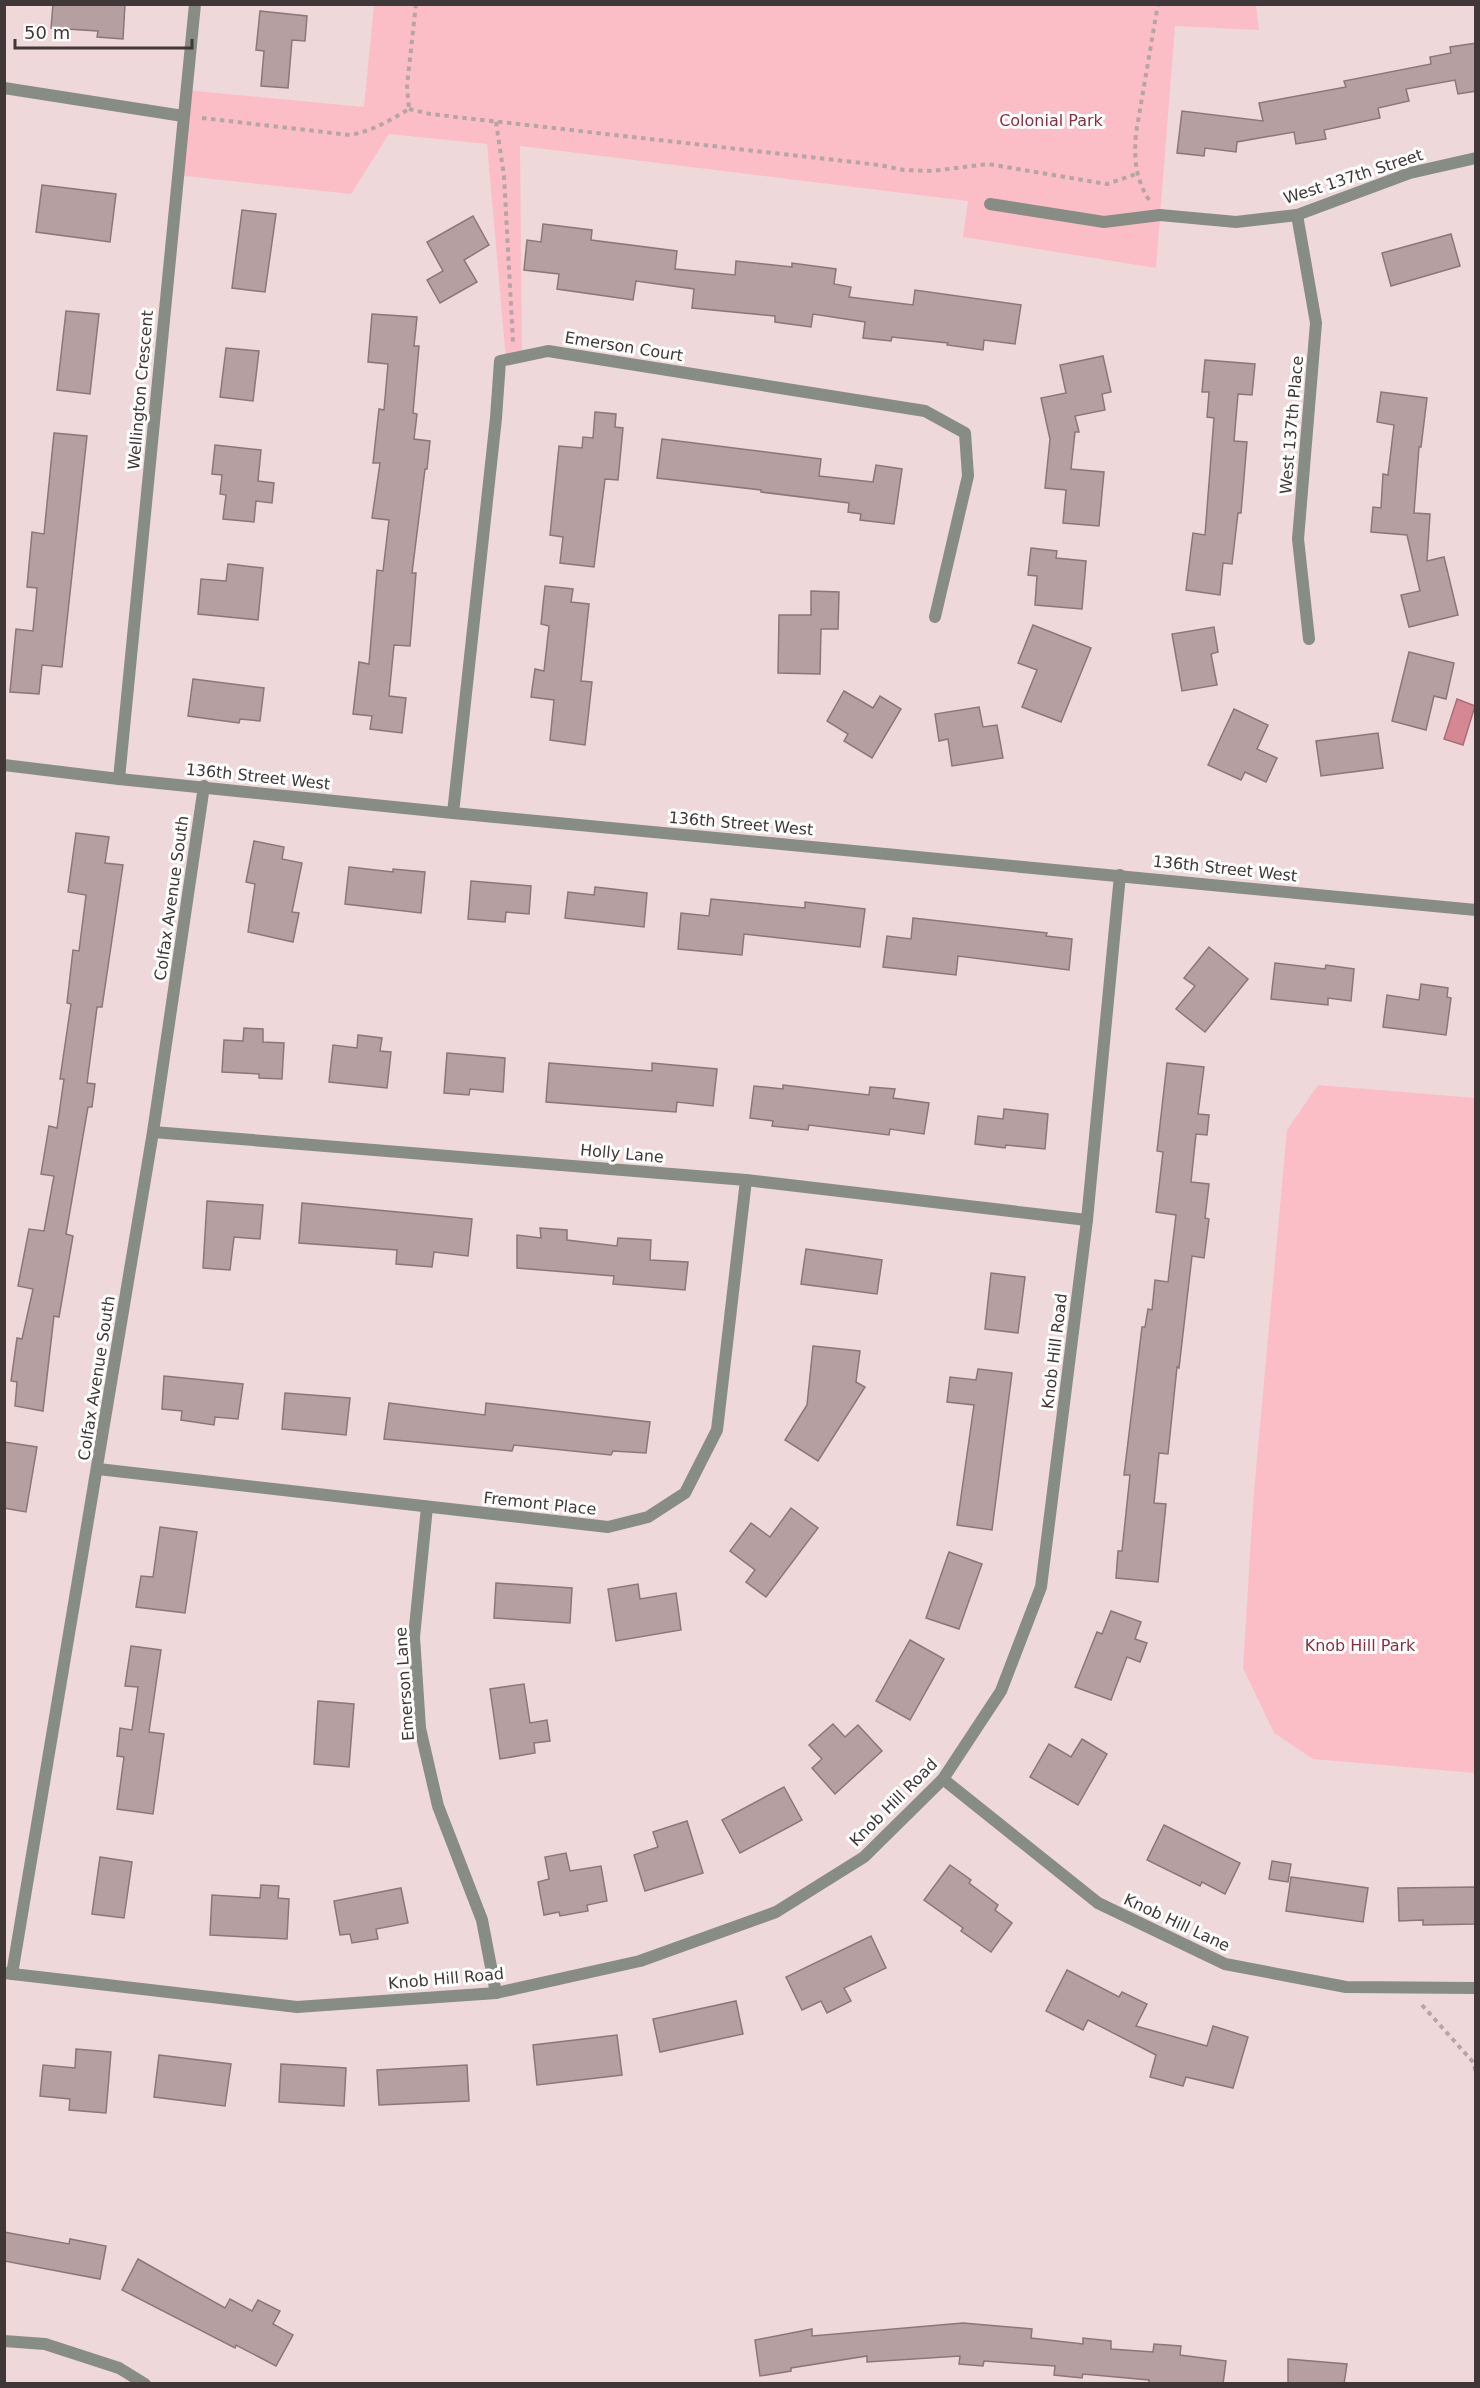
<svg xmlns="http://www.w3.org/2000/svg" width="1480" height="2388" font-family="'DejaVu Sans',sans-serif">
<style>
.green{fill:#fcbec6}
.water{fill:#d58793;stroke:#a86f78;stroke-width:1.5}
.building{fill:#b59fa1;stroke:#8b7679;stroke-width:1.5}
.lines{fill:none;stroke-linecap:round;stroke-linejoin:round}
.path{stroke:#b7a5a6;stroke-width:4;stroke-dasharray:4.5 4.5;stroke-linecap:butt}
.minor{stroke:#878c84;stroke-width:12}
.tertiary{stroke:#878c84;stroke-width:12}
.labels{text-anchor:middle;stroke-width:6;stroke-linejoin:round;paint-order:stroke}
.park-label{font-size:16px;fill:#8a2e43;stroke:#fff}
.street-label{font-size:16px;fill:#403738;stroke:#fff}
</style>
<rect width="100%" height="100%" fill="#efd8da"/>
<g class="green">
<path d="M 374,5 L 1256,5 L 1259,30 L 1175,26 L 1156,268 L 963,237 L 968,201 L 520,146 L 522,356 L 506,360 L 487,144 L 389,134 L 351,194 L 177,175 L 186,90 L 364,107 Z"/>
<path d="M 1318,1085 L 1475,1098 L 1475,1773 L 1313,1759 L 1274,1733 L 1243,1668 L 1254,1491 L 1287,1130 Z"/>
</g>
<path class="water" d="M 1457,699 L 1475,706 L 1463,745 L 1444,739 Z"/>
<g class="building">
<path d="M 53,4 L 125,4 L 123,39 L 97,37 L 98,31 L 51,28 Z"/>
<path d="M 260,11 L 307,16 L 305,41 L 292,40 L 288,88 L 261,86 L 264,51 L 256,50 Z"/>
<path d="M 1476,43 L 1476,91 L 1458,94 L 1455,80 L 1406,89 L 1409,101 L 1378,108 L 1380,118 L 1324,130 L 1326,139 L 1296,144 L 1294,132 L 1237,142 L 1236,152 L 1205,148 L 1204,156 L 1177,153 L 1182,111 L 1263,121 L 1259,103 L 1346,87 L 1344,81 L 1431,64 L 1430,57 L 1451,53 L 1450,47 Z"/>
<path d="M 42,185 L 116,194 L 110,242 L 36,232 Z"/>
<path d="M 242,210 L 276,214 L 265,292 L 232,288 Z"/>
<path d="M 473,216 L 489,245 L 464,260 L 477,282 L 440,303 L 427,280 L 443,271 L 427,242 Z"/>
<path d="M 543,224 L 592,230 L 591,240 L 677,251 L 675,269 L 735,275 L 736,261 L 792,267 L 792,263 L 836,269 L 834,284 L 851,287 L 849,297 L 913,305 L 915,290 L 1021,305 L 1015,344 L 984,340 L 983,350 L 947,345 L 948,343 L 892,337 L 891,341 L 863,338 L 865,322 L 813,314 L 811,327 L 775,322 L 775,316 L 692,308 L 694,289 L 636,281 L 633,300 L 557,289 L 559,274 L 524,270 L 527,240 L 541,242 Z"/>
<path d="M 1451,234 L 1460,266 L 1391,286 L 1382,253 Z"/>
<path d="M 66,311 L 99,314 L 90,394 L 57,390 Z"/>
<path d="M 372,314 L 417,317 L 414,346 L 419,346 L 413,413 L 417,414 L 414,439 L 430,441 L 427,469 L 425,469 L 412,573 L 416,573 L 410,646 L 394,645 L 389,696 L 406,698 L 402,733 L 370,729 L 372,716 L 353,714 L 359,662 L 369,664 L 377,570 L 383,571 L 389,520 L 372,518 L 380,463 L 373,463 L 379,409 L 384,410 L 388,364 L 368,362 Z"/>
<path d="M 226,348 L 259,351 L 253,401 L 220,397 Z"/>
<path d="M 1103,356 L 1111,392 L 1102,394 L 1105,410 L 1075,416 L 1079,432 L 1075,432 L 1071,469 L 1104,472 L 1099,526 L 1063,523 L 1066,490 L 1045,488 L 1050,439 L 1041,398 L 1066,393 L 1060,365 Z"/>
<path d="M 1205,360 L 1255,364 L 1252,395 L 1238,394 L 1234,441 L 1247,442 L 1241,513 L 1238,513 L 1232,564 L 1223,563 L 1220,595 L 1186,590 L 1193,533 L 1205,535 L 1214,418 L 1207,417 L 1209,392 L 1202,392 Z"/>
<path d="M 1381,392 L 1427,398 L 1421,447 L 1419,447 L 1414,513 L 1430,514 L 1427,561 L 1444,557 L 1458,615 L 1409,627 L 1401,595 L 1420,591 L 1407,535 L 1371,532 L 1373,507 L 1381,508 L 1383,474 L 1388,475 L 1394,425 L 1377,422 Z"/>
<path d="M 595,412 L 616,414 L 615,427 L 623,428 L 618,480 L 605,479 L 594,567 L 560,563 L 563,537 L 550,535 L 559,446 L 582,448 L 583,437 L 593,438 Z"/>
<path d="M 54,433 L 87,436 L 62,667 L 42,665 L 39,694 L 10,692 L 16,629 L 33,631 L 37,588 L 27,587 L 32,532 L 44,534 Z"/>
<path d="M 662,439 L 821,459 L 819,476 L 873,482 L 876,465 L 902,469 L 894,524 L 860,520 L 861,514 L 848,512 L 849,503 L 761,492 L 761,490 L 657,478 Z"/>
<path d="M 215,445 L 261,450 L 258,481 L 274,483 L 272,503 L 256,501 L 254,522 L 223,519 L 226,495 L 220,494 L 222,475 L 212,474 Z"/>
<path d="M 1031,548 L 1057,551 L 1056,558 L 1086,561 L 1082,609 L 1035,605 L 1037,576 L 1028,575 Z"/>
<path d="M 228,564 L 263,568 L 258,620 L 198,614 L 201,579 L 226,581 Z"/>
<path d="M 545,586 L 573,589 L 571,602 L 589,604 L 581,681 L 592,682 L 585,745 L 550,740 L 554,700 L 531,697 L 535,669 L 544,671 L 549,626 L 541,624 Z"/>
<path d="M 811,591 L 839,592 L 838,629 L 821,629 L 820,674 L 778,673 L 779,615 L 811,615 Z"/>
<path d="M 1033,625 L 1091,648 L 1061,722 L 1022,707 L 1037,670 L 1018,663 Z"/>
<path d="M 1214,627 L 1218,652 L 1211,654 L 1217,685 L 1182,691 L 1172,634 Z"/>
<path d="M 1409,652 L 1454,663 L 1446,699 L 1434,696 L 1426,730 L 1392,721 Z"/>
<path d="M 193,679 L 264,688 L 260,721 L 240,719 L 239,723 L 188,716 Z"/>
<path d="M 844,691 L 873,708 L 880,696 L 901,709 L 872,758 L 844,741 L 848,734 L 827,721 Z"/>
<path d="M 979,707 L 983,727 L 997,725 L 1003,758 L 952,766 L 948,739 L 939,741 L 935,714 Z"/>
<path d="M 1234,709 L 1268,725 L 1257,749 L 1277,758 L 1266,782 L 1245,772 L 1241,780 L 1208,765 Z"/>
<path d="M 1378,733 L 1383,768 L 1321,776 L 1316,741 Z"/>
<path d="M 76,833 L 109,837 L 105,863 L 123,865 L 102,1007 L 97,1007 L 87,1083 L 95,1084 L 92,1107 L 88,1107 L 66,1234 L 73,1236 L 59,1317 L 54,1316 L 43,1411 L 15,1406 L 17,1382 L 11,1381 L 17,1338 L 22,1339 L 33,1289 L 18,1286 L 29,1229 L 44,1231 L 54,1176 L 41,1174 L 49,1126 L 57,1128 L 64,1079 L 60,1079 L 71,1004 L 67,1003 L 73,950 L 79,951 L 86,895 L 68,892 Z"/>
<path d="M 254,841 L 284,847 L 282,859 L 302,863 L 292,912 L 299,913 L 293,942 L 248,932 L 255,884 L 246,882 Z"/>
<path d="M 349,867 L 393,872 L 393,869 L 425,872 L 421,913 L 345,904 Z"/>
<path d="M 471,881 L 531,886 L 529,914 L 506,912 L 505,922 L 468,919 Z"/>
<path d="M 595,887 L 647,893 L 644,927 L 565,918 L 568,892 L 594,895 Z"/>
<path d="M 711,899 L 805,908 L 805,902 L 865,909 L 860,947 L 744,934 L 742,955 L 678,949 L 681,913 L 709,916 Z"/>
<path d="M 913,918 L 1047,933 L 1046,936 L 1072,939 L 1069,970 L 958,956 L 956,975 L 883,967 L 887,936 L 911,939 Z"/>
<path d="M 1209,947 L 1248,979 L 1205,1032 L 1176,1009 L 1195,986 L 1184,978 Z"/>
<path d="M 1275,963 L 1325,969 L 1326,965 L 1354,969 L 1351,1001 L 1328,998 L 1328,1005 L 1271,999 Z"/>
<path d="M 1421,984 L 1448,988 L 1447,997 L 1451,998 L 1446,1035 L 1383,1027 L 1387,995 L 1419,1000 Z"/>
<path d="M 244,1028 L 263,1029 L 263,1042 L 284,1043 L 282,1079 L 259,1078 L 259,1074 L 222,1072 L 224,1040 L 243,1041 Z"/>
<path d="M 358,1035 L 382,1038 L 380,1051 L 391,1052 L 387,1088 L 329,1082 L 333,1045 L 357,1048 Z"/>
<path d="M 447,1053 L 505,1058 L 503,1092 L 470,1089 L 469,1095 L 444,1093 Z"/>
<path d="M 549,1063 L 652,1071 L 652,1063 L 717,1069 L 713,1106 L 677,1102 L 676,1112 L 546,1102 Z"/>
<path d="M 1167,1063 L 1204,1067 L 1198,1114 L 1209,1115 L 1207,1135 L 1196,1134 L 1191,1182 L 1209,1184 L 1205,1218 L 1209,1219 L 1204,1258 L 1192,1256 L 1179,1368 L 1177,1367 L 1168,1454 L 1159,1453 L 1154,1503 L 1166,1504 L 1158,1582 L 1116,1578 L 1118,1551 L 1122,1551 L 1130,1475 L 1124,1475 L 1142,1327 L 1145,1327 L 1148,1309 L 1152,1310 L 1155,1280 L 1168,1282 L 1176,1215 L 1156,1212 L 1163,1152 L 1157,1151 Z"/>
<path d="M 783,1085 L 869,1095 L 870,1087 L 895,1089 L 893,1098 L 929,1103 L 924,1134 L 890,1129 L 889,1135 L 809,1125 L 808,1130 L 772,1126 L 773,1121 L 750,1118 L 754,1086 L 783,1089 Z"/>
<path d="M 1004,1109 L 1048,1114 L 1045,1149 L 1006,1145 L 1005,1148 L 975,1144 L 978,1116 L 1003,1119 Z"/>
<path d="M 207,1201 L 263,1205 L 260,1239 L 234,1237 L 230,1270 L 203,1268 Z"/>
<path d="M 302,1203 L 472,1219 L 468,1256 L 434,1252 L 432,1267 L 396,1264 L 397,1250 L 299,1243 Z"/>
<path d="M 540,1228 L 567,1230 L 567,1240 L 617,1246 L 618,1238 L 651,1240 L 650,1260 L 688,1262 L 685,1290 L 613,1284 L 614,1276 L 517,1268 L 517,1235 L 541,1238 Z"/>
<path d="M 806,1249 L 882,1260 L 877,1294 L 801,1284 Z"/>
<path d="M 991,1273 L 1025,1277 L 1018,1333 L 985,1329 Z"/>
<path d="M 813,1346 L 860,1351 L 856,1382 L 865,1387 L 818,1461 L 785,1440 L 807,1405 Z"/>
<path d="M 978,1369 L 1012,1373 L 992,1530 L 957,1525 L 974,1405 L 947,1402 L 950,1377 L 976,1380 Z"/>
<path d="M 164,1376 L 243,1384 L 238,1419 L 215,1417 L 214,1425 L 181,1420 L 182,1411 L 162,1409 Z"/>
<path d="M 285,1393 L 350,1398 L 346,1435 L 282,1429 Z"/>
<path d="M 389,1403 L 485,1415 L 486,1403 L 650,1422 L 646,1453 L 613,1451 L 611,1455 L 514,1445 L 512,1451 L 384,1439 Z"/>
<path d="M 4,1442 L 37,1447 L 26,1512 L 4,1508 Z"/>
<path d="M 791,1508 L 818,1528 L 766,1597 L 746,1582 L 755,1570 L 730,1551 L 751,1523 L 770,1537 Z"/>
<path d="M 160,1527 L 197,1532 L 185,1613 L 136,1607 L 141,1576 L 153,1577 Z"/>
<path d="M 949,1552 L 982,1564 L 959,1629 L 926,1618 Z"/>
<path d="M 496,1583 L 572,1588 L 570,1623 L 494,1618 Z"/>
<path d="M 638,1584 L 640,1599 L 676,1593 L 681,1630 L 616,1641 L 608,1589 Z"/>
<path d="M 1111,1611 L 1141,1622 L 1135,1639 L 1147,1643 L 1140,1662 L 1127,1657 L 1111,1700 L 1075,1687 L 1097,1632 L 1102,1634 Z"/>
<path d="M 910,1640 L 944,1659 L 910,1720 L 876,1701 Z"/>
<path d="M 131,1646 L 161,1650 L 149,1732 L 164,1734 L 153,1814 L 117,1809 L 124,1757 L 117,1756 L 120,1728 L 132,1730 L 138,1687 L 125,1686 Z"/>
<path d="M 524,1684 L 530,1723 L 547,1720 L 550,1741 L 534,1743 L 535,1753 L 500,1759 L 490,1689 Z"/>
<path d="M 318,1701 L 354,1704 L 349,1767 L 314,1764 Z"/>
<path d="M 833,1724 L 845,1737 L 858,1725 L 882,1751 L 835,1794 L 812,1768 L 822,1759 L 809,1745 Z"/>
<path d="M 1082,1739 L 1107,1754 L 1078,1805 L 1030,1777 L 1049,1744 L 1071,1757 Z"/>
<path d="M 784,1787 L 802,1820 L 740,1853 L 722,1820 Z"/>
<path d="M 687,1821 L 703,1873 L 645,1891 L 634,1855 L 658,1847 L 653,1832 Z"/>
<path d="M 1164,1825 L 1240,1863 L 1225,1894 L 1202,1882 L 1200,1886 L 1147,1860 Z"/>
<path d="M 566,1853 L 570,1871 L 601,1866 L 607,1901 L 587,1905 L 588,1911 L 560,1916 L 559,1912 L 544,1915 L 538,1882 L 549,1879 L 545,1857 Z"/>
<path d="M 100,1857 L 132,1862 L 124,1918 L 92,1914 Z"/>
<path d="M 1272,1861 L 1291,1864 L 1288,1882 L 1269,1879 Z"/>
<path d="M 950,1865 L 971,1880 L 969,1883 L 998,1905 L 995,1910 L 1012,1923 L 991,1952 L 961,1931 L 963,1928 L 924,1900 Z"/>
<path d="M 1291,1877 L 1368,1888 L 1363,1922 L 1286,1911 Z"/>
<path d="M 261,1885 L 279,1886 L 278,1898 L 289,1899 L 287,1939 L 210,1935 L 212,1895 L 260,1898 Z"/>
<path d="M 1476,1887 L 1476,1924 L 1423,1925 L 1423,1920 L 1399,1921 L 1398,1888 Z"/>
<path d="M 401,1888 L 408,1923 L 376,1929 L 378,1939 L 352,1943 L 350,1934 L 340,1935 L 334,1901 Z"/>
<path d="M 871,1936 L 886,1968 L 844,1988 L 851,2001 L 827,2013 L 821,2001 L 802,2010 L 786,1977 Z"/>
<path d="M 1067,1970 L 1119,1997 L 1122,1992 L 1147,2004 L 1136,2026 L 1207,2046 L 1213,2026 L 1248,2037 L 1233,2088 L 1186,2077 L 1183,2086 L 1150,2077 L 1156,2055 L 1088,2020 L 1083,2030 L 1046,2011 Z"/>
<path d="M 736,2001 L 743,2034 L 660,2052 L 653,2019 Z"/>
<path d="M 617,2035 L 622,2075 L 537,2085 L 533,2045 Z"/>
<path d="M 76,2049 L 111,2052 L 106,2113 L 69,2110 L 70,2099 L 40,2096 L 43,2065 L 75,2068 Z"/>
<path d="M 159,2055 L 231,2064 L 225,2106 L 154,2097 Z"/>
<path d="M 281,2064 L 346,2068 L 344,2106 L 279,2102 Z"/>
<path d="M 467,2065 L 469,2101 L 379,2105 L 377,2070 Z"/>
<path d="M 4,2232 L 69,2244 L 70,2239 L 106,2246 L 100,2279 L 4,2261 Z"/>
<path d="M 138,2259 L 225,2308 L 230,2299 L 252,2311 L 258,2300 L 280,2311 L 273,2324 L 293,2335 L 276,2366 L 236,2345 L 235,2348 L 122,2290 Z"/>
<path d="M 963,2323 L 1032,2329 L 1031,2338 L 1083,2344 L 1083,2338 L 1111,2341 L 1111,2349 L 1153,2352 L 1154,2344 L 1181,2346 L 1180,2355 L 1226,2361 L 1223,2384 L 1149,2384 L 1149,2380 L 1083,2374 L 1082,2378 L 1054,2375 L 1055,2366 L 984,2361 L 983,2366 L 959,2364 L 960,2356 L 867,2362 L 867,2356 L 791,2368 L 791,2371 L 760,2376 L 755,2340 L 812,2329 L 812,2336 Z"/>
<path d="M 1288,2359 L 1347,2364 L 1344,2384 L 1288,2384 Z"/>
</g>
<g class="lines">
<g class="path">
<path d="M 409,109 L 430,114 L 879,165 L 904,170 L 932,171 L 988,164 L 1107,184 L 1136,174"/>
<path d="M 202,118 L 350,135 C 372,131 389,121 409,109 L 407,86 L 416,4"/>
<path d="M 496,122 L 504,176 L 513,342"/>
<path d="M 1149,200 C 1135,178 1134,158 1136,133 L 1158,4"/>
<path d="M 1422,2005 L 1473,2062 L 1476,2072"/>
</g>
<g class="minor">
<path d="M 4,88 L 183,116"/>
<path d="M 990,204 L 1104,222 L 1160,215 L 1236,222 L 1297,215 L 1410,173 L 1476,158"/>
<path d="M 1297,215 L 1316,323 L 1298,539 L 1309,639"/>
<path d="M 119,779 L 195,4"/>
<path d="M 453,813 L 496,418 L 500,361 L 548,351 L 925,411 L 965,433 L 968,476 L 935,617"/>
<path d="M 153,1132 L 746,1180 L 1087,1220"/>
<path d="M 98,1469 L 608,1527 L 648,1517 L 685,1493 L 717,1430 L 746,1180"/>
<path d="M 427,1507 L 414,1637 L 420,1728 L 438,1806 L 482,1920 L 496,1993"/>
<path d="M 943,1779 L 1098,1903 L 1225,1964 L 1346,1987 L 1476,1988"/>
<path d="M 4,1973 L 297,2007 L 496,1993 L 640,1961 L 776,1912 L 864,1857 L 943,1779 L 1001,1691 L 1041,1587 L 1087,1220 L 1120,875"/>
<path d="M 12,1974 L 153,1132 L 204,786"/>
<path d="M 4,2341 L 45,2344 L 119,2368 L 145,2384"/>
</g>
<path class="tertiary" d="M 4,765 L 119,779 L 453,813 L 1476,910"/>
</g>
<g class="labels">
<g class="park-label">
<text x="1051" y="126">Colonial Park</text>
<text x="1360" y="1651">Knob Hill Park</text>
</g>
<g class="street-label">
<text transform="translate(1353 176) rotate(-18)" y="6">West 137th Street</text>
<text transform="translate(624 346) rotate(9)" y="6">Emerson Court</text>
<text transform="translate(140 390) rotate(-85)" y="6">Wellington Crescent</text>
<text transform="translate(1291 425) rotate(-85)" y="6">West 137th Place</text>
<text transform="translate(258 776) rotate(6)" y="6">136th Street West</text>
<text transform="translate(741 823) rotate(5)" y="6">136th Street West</text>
<text transform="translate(1225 868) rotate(6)" y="6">136th Street West</text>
<text transform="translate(171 898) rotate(-82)" y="6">Colfax Avenue South</text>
<text transform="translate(622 1153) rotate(5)" y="6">Holly Lane</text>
<text transform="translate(1054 1351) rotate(-83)" y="6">Knob Hill Road</text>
<text transform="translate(96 1378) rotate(-81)" y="6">Colfax Avenue South</text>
<text transform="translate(540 1503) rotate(6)" y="6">Fremont Place</text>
<text transform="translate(404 1684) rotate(-94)" y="6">Emerson Lane</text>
<text transform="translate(893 1802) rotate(-45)" y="6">Knob Hill Road</text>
<text transform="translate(1177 1922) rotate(25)" y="6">Knob Hill Lane</text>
<text transform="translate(446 1978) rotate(-5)" y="6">Knob Hill Road</text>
</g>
</g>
<rect width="1480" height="2388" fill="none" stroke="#403738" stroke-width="12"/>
<path d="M15 39v9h177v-9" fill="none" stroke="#403738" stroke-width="3"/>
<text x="24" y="39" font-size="18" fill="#403738" stroke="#ffffff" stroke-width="4.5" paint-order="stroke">50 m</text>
</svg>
